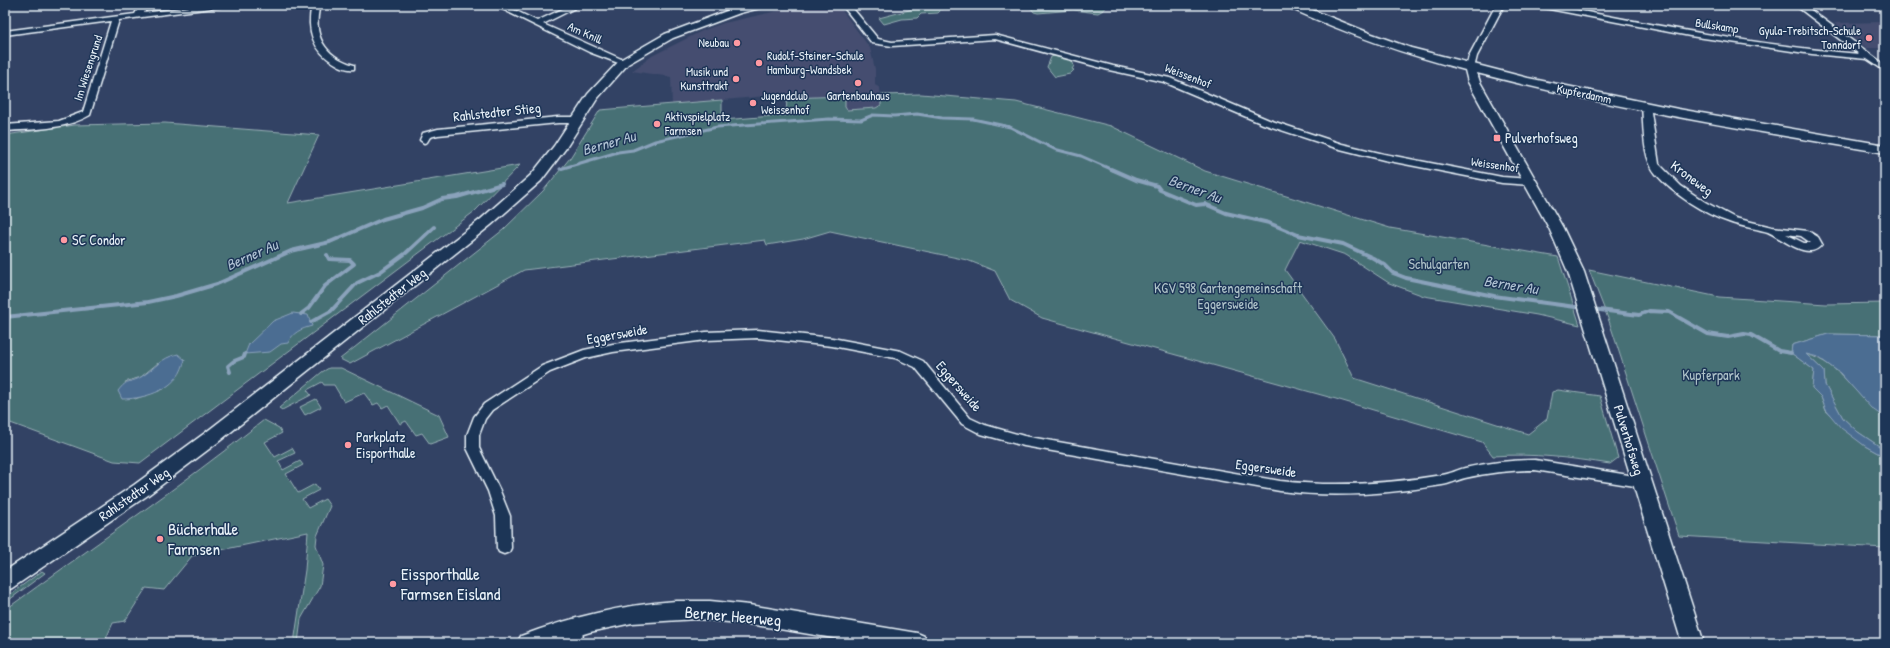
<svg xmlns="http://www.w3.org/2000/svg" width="1890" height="648" font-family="'Patrick Hand',sans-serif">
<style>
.built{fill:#444e70}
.green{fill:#476f74;stroke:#98b0b6;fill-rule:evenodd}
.water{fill:#4b6d92;stroke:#8aa2bb}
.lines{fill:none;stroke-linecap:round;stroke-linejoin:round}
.stream-far1{stroke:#8aa2bb;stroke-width:3}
.stream{stroke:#8aa2bb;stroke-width:4}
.street-casing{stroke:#e8f1f8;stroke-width:3}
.secondary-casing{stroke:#e8f1f8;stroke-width:3}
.street{fill:#1d3557;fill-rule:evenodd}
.secondary{fill:#1d3557;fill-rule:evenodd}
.poi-dot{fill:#ff9aa2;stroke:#1d3557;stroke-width:1.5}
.labels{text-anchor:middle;stroke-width:3;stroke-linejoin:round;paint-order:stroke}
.far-street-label{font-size:12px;fill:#e8f1f8;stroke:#1d3557}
.far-poi-label{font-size:12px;fill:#e8f1f8;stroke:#1d3557;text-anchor:end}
.street-label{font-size:14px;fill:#e8f1f8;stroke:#1d3557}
.poi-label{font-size:14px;fill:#e8f1f8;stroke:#1d3557;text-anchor:start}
.park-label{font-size:14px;fill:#b0c4ca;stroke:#1d3557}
.water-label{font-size:15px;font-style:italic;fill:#b1c3d4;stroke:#1d3557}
.near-poi-label{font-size:17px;fill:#e8f1f8;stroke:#1d3557;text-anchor:start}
.near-street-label{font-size:17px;fill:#e8f1f8;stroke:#1d3557}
</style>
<rect width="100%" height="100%" fill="#324264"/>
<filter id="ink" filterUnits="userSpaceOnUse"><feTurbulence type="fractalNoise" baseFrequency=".025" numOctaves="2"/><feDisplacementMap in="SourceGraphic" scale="8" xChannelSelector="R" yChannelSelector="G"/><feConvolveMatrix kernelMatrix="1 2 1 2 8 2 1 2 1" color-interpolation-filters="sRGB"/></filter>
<g filter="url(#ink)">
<g class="built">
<path d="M 804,5 L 838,5 L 870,48 L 875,69 L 875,85 L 880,88 L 881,105 L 876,108 L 847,110 L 845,107 L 845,96 L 787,98 L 787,94 L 672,105 L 671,77 L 632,71 L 652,56 L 704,30 L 724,23 Z"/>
<path d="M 1885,22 L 1885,48 L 1867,48 L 1834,23 Z"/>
</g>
<g class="green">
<path d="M 928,5 L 946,5 L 938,13 L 921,14 L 917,18 L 902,19 L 884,24 L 879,18 Z"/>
<path d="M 1033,5 L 1103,5 L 1105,9 L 1098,13 L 1073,10 L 1038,13 L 1034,12 L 1030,7 Z"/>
<path d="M 1054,56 L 1072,60 L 1074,66 L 1072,69 L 1074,70 L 1070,74 L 1055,77 L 1047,67 L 1051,57 Z"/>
<path d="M 921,94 L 1016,102 L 1111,126 L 1205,171 L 1390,228 L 1558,257 L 1580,325 L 1537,315 L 1424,296 L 1389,283 L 1346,255 L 1300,240 L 1285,270 L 1335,339 L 1354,378 L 1528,434 L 1547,419 L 1552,392 L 1558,390 L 1600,396 L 1618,458 L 1610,464 C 1571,458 1533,453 1493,456 L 1482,442 L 1336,399 L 1042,318 L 1010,300 L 995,271 L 967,260 L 830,231 L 803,239 L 767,245 L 765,240 L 524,270 L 350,364 L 340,359 L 503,230 L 543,191 L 570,158 L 600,110 L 722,100 L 722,120 L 786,115 L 787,98 L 845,96 L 845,107 L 847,110 L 876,108 L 881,105 L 881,95 Z"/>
<path d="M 165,123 L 319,135 L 288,203 L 520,165 L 475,211 L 140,463 L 114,461 L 5,421 L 5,135 L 75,125 ZM 158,363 L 164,389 L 135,399 L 125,382 L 141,377 Z"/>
<path d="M 1589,270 L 1719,297 L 1826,304 L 1885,303 L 1885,335 L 1828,334 L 1792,345 L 1791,353 L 1814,370 L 1812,388 L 1821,397 L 1826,411 L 1865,446 L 1885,457 L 1885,548 L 1679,536 L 1609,321 Z"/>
<path d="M 1806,354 C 1842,364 1856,398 1885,418 L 1885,450 L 1858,432 L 1843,418 L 1825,385 L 1824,371 Z"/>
<path d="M 329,368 L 341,368 L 439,415 L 449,437 L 430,444 L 422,433 L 416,435 L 406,421 L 400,424 L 388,405 L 382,408 L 378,403 L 373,405 L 364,393 L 344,402 L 334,385 L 324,385 L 322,382 L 307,390 L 311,395 L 282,410 L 279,408 L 322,372 Z"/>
<path d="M 316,399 L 321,407 L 305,415 L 300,407 Z"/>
<path d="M 264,420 L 279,428 L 282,433 L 265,442 L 275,457 L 292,448 L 295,453 L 278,461 L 283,470 L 300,461 L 303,465 L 286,474 L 298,493 L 315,484 L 319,490 L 302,499 L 308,508 L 325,499 L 330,506 L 317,536 L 316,545 L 323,565 L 320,586 L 301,619 L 298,643 L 294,643 L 305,570 L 308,532 L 192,556 L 164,590 L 146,588 L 125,621 L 113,623 L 104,643 L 5,643 L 5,610 C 91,547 180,487 264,420 Z"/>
<path d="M 42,571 L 45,573 L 5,603 L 5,598 Z"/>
</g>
<g class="water">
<path d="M 293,313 L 308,315 L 312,326 C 301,329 293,332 288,343 L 281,344 L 270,352 L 245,354 L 249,344 L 273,321 Z"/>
<path d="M 1828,334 L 1885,335 L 1885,418 L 1871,408 L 1840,373 L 1818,357 L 1806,354 L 1824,371 L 1825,385 L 1843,418 L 1858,432 L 1885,450 L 1885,457 L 1865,446 L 1841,428 L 1826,410 L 1821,397 L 1812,388 L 1814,370 L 1791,353 L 1792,345 Z"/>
<path d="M 178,354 L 185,360 C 183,365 181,373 177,377 C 165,393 140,399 122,399 L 118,391 C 128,378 129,384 141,377 C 156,368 160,358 178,354 Z"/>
</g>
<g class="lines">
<path class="stream-far1" d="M 560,169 L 618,152 L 633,150 L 655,141 L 717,127 L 829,119 L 861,120 L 873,115 L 894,116 L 917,114 L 942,118 L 973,119 L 1010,127 L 1054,149 L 1081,156 L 1113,170"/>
<g class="stream">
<path d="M 1111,169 L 1136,180 L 1157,186 L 1160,190 L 1196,205 L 1205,204 L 1226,213 L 1269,223 L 1298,235 L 1343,244 L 1373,258 L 1385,265 L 1393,273 L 1406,278 L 1494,296 L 1583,308"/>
<path d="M 1592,309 L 1639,315 L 1649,311 L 1669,312 L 1708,334 L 1728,337 L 1744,334 L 1751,335 L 1779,351 L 1791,353"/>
<path d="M 301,314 L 309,308 L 325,286 L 354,264 L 350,260 L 329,259 L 327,255"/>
<path d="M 5,317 L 148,302 L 176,296 L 217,284 L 291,251 L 330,242 L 383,219 L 422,208 L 442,199 L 457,197 L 502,184"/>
<path d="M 311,322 L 331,311 L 357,283 L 380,272 L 406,253 L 434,227"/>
<path d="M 230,372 L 228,366 L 234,361 L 244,357 L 245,354"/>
</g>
<g class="street-casing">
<g id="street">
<path d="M 140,5 L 148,5 L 144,13 L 203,5 L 224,5 L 220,7 L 119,20 L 90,115 C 64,130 34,129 5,131 L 5,125 L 59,121 L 83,112 L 111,21 L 5,35 L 5,31 L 135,14 Z"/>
<path d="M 312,5 L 320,5 C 312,35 324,56 354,65 L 354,69 C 348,70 341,67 336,64 C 313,52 306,29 312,5 Z"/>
<path d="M 494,5 L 504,5 L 537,21 L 571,5 L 581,5 L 543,24 L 628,62 L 624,64 L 621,64 L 589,52 Z"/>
<path d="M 842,5 L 850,5 L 878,39 L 892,42 L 995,35 L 1113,66 L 1170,78 L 1269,120 L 1342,144 L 1384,154 L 1502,177 L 1531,179 L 1536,182 L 1531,185 L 1502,183 L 1384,160 L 1336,148 L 1263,124 L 1164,82 L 1109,70 L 995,39 L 892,46 L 872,43 Z"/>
<path d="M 1496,5 L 1504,5 L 1477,56 L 1474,68 L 1470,70 L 1467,70 L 1466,68 L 1469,56 Z"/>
<path d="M 1535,5 L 1551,5 C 1653,25 1755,45 1859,54 L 1795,5 L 1804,5 L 1885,65 L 1885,71 L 1867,59 L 1812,54 L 1690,36 L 1539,7 Z"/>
<path d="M 1646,103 L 1650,106 L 1659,164 L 1681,186 L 1705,202 L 1735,218 L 1772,227 L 1808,231 L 1818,237 L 1822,244 C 1809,263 1782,238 1768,232 C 1755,228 1742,227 1729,222 C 1704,214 1673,194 1656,174 C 1642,157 1644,127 1642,106 ZM 1786,234 L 1801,236 L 1811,243 L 1804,243 Z"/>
<path d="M 558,117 L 576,117 L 580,120 L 576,123 L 558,123 L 438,135 L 430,137 L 427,142 L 424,143 L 420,140 L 423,133 L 438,129 Z"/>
<path d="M 758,330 L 832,338 L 901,351 L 923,361 L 970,418 L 985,425 L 1024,436 L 1280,481 C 1334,487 1388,484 1442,475 C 1450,474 1457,470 1465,468 C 1487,463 1512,460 1535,460 L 1641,477 L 1646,478 L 1647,482 L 1646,486 L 1641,487 L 1535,470 C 1512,470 1487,473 1465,478 C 1457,480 1450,484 1442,485 C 1388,494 1334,498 1280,491 L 1024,446 L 981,434 L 962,424 L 915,367 L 895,358 L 832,346 L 758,338 L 706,340 L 613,352 L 586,358 L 550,372 L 492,410 L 485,419 L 479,435 L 479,448 L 500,491 L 510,516 L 511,548 L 509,552 L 504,554 L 499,552 L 497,548 L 496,516 L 488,491 L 467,448 L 467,435 L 474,417 L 484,404 L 542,366 L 584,350 L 613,344 L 706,332 Z"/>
<path d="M 575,620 L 580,622 L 582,627 L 583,643 L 569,643 L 568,627 L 570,622 Z"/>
</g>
</g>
<g class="secondary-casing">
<g id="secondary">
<path d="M 747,5 L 765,5 L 764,7 L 740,13 L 673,38 L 628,64 L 597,99 L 566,148 L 541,181 L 491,225 L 217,443 L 148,495 L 12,588 L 5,591 L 5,571 L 134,485 L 205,433 L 481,219 L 531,175 L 554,146 L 588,94 L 620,60 L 665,34 L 732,9 Z"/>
<path d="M 1286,5 L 1300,5 L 1372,34 L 1411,48 L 1528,78 L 1678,109 L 1885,145 L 1885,153 C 1749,130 1611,108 1477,73 L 1480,82 L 1563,228 L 1584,272 L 1704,643 L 1682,643 L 1568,272 L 1549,228 L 1468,82 L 1465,70 C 1403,54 1345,33 1287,7 Z"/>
<path d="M 676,601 L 710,601 L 749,605 L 917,633 L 924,636 L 928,643 L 863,643 L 749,624 L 697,619 L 632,623 L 590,632 L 554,643 L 517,643 L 521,636 C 571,617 621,605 676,601 Z"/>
</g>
</g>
<use href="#street" class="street"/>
<use href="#secondary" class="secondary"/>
</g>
</g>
<g class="poi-dot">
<circle cx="1869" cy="38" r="4"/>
<circle cx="737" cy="43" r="4"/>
<circle cx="759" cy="63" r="4"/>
<circle cx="736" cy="79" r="4"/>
<circle cx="858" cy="83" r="4"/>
<circle cx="753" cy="103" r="4"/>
<circle cx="657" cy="124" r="4"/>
<rect x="1493" y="134" width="8" height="8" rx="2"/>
<circle cx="64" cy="240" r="4"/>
<circle cx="348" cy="445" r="4"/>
<circle cx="160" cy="539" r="4"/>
<circle cx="393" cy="584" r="4"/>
</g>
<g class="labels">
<g class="far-street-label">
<text transform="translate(1717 26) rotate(9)" y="4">Bullskamp</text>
<text transform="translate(585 33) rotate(24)" y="4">Am Knill</text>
<text transform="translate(88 68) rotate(-72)" y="4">Im Wiesengrund</text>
<text transform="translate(1188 76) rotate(21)" y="4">Weissenhof</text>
<text transform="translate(1584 94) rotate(12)" y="4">Kupferdamm</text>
<text transform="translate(1495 165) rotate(8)" y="4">Weissenhof</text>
</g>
<g class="far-poi-label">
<text x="1861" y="35">Gyula-Trebitsch-Schule<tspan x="1861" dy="14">Tonndorf</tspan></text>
<text x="729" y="47">Neubau</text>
<text x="767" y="60" text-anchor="start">Rudolf-Steiner-Schule<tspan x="767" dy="14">Hamburg-Wandsbek</tspan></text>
<text x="728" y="76">Musik und<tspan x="728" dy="14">Kunsttrakt</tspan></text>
<text x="761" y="100" text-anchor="start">Jugendclub<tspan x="761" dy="14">Weissenhof</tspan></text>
<text x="858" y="100" text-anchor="middle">Gartenbauhaus</text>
<text x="665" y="121" text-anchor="start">Aktivspielplatz<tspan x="665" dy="14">Farmsen</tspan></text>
</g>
<g class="street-label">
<text transform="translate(497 112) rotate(-6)" y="5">Rahlstedter Stieg</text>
<text transform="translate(1692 178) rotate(37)" y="5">Kroneweg</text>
<text transform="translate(392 296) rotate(-38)" y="5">Rahlstedter Weg</text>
<text transform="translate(617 334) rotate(-10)" y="5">Eggersweide</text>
<text transform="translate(959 386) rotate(49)" y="5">Eggersweide</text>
<text transform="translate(1629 440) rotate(73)" y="5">Pulverhofsweg</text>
<text transform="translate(1266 468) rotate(8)" y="5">Eggersweide</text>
<text transform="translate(134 494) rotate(-35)" y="5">Rahlstedter Weg</text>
</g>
<g class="poi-label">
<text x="1505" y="143">Pulverhofsweg</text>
<text x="72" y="245">SC Condor</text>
<text x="356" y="442">Parkplatz<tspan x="356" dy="16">Eisporthalle</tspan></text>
</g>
<g class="park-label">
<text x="1439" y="269">Schulgarten</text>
<text x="1228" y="293">KGV 598 Gartengemeinschaft<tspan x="1228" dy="16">Eggersweide</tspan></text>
<text x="1711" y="380">Kupferpark</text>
</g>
<g class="water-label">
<text transform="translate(609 143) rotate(-16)" y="5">Berner Au</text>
<text transform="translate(1195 189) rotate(20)" y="5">Berner Au</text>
<text transform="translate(252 255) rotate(-24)" y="5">Berner Au</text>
<text transform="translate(1511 285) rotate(9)" y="5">Berner Au</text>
</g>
<g class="near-poi-label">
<text x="168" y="535">Bücherhalle<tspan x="168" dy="20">Farmsen</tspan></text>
<text x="401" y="580">Eissporthalle<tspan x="401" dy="20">Farmsen Eisland</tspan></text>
</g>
<g class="near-street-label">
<text transform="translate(733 616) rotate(5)" y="6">Berner Heerweg</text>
</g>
</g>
<rect width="1890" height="648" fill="none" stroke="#1d3557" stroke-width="20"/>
<rect x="10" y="10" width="1870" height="628" fill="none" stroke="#e8f1f8" stroke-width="1.5" filter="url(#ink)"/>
</svg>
